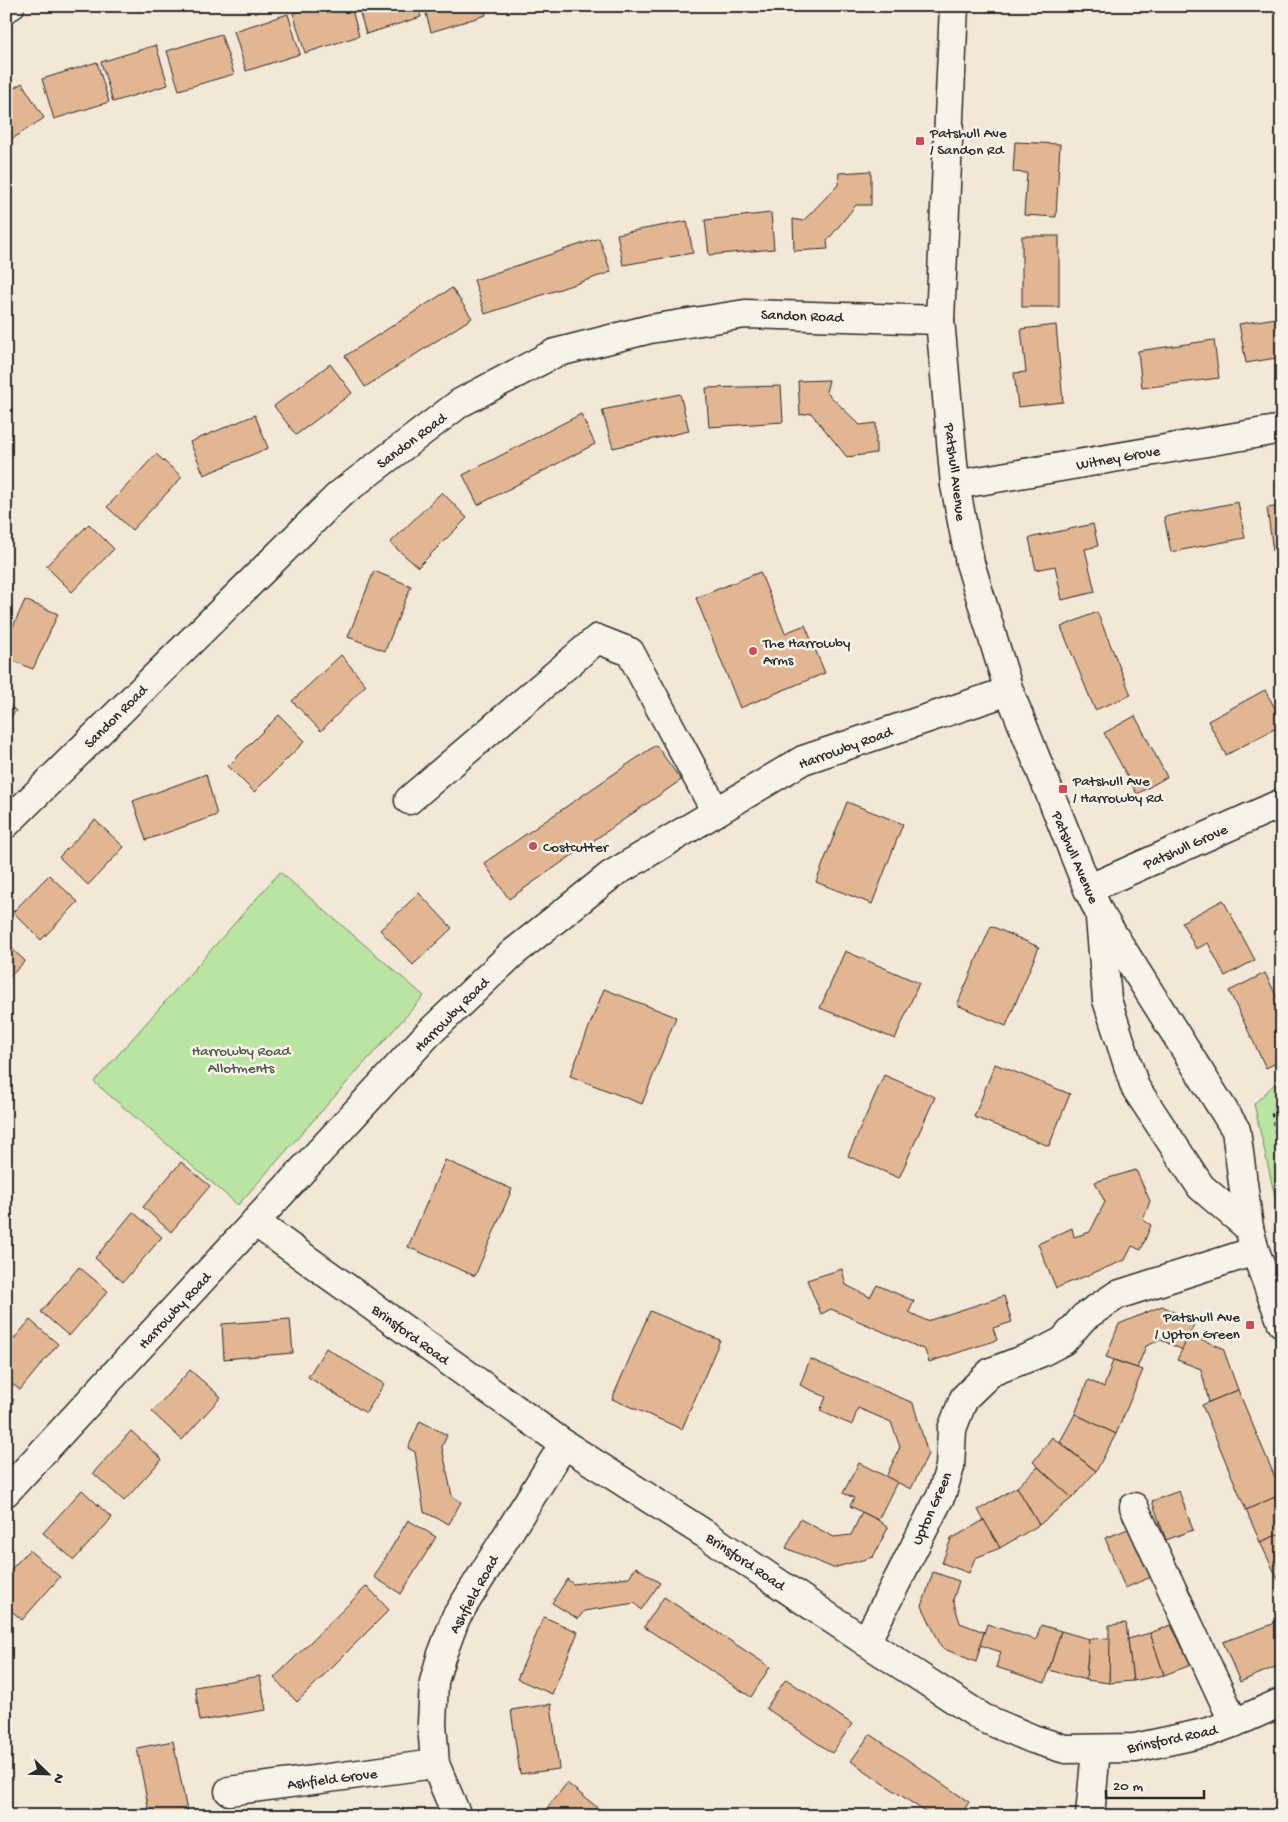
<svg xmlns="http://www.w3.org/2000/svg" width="1288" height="1822" font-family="'Gochi Hand',sans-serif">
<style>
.green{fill:#b9e4a1;stroke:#728866}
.building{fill:#e2b692;stroke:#2b2b2b}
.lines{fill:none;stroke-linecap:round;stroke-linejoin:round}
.minor-casing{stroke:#2b2b2b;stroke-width:31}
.path{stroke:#2b2b2b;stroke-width:3;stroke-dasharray:4 4;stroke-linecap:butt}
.minor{stroke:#f7f3e8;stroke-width:28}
.poi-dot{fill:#d1495b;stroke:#f7f3e8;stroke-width:2}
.labels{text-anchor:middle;stroke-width:5;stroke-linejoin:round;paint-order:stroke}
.poi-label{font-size:15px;fill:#2b2b2b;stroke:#f7f3e8;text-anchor:start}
.street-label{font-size:15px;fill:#2b2b2b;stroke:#f7f3e8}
.park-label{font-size:15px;fill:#4e5948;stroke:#f7f3e8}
</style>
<rect width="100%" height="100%" fill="#f3e7d7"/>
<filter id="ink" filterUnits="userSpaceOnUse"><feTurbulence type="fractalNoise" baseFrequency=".02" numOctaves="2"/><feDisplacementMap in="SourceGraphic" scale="10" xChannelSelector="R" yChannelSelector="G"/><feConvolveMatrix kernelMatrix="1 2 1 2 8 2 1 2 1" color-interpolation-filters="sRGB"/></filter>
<g filter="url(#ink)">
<g class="green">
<path d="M 280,872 L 424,996 L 238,1205 L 94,1082 Z"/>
<path d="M 1282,1077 L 1282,1228 L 1254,1104 Z"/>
</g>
<g class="building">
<path d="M 315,6 L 351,6 L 359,36 L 305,53 L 293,13 Z"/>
<path d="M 358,6 L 418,6 L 421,17 L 366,34 Z"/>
<path d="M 424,6 L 483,6 L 486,15 L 431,32 Z"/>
<path d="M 288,14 L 300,54 L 246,71 L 234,31 Z"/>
<path d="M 221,34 L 234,74 L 179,90 L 167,51 Z"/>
<path d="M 156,45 L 168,85 L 113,102 L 101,62 Z"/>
<path d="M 97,62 L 109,102 L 54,119 L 42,79 Z"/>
<path d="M 22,83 L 44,118 L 6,143 L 6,93 Z"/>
<path d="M 1015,142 L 1060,144 L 1056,217 L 1024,215 L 1027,173 L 1013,172 Z"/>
<path d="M 871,171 L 871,205 L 856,205 L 827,241 L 828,249 L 794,251 L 793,219 L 803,221 L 838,185 L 839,173 Z"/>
<path d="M 771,213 L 774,249 L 709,255 L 705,220 Z"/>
<path d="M 687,221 L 693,253 L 623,265 L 617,234 Z"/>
<rect x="1022" y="236" width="37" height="71"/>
<path d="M 599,238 L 611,272 L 485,314 L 474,280 Z"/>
<path d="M 452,288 L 472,318 L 365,387 L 345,356 Z"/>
<path d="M 1282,317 L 1282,357 L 1246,363 L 1239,324 Z"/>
<path d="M 1056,325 L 1063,402 L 1018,407 L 1014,373 L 1026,372 L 1021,329 Z"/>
<path d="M 1214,340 L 1219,378 L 1142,388 L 1138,351 Z"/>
<path d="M 330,364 L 352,393 L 296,435 L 274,406 Z"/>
<path d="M 829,380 L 826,392 L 860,425 L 876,423 L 876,453 L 847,457 L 811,413 L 800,415 L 798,381 Z"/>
<path d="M 781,386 L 783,422 L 709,427 L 706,388 Z"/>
<path d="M 680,394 L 689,431 L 613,448 L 602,410 Z"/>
<path d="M 581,414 L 595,444 L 478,505 L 463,475 Z"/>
<path d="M 255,415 L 268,448 L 204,475 L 190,442 Z"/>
<path d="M 156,454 L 182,477 L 132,530 L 107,507 Z"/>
<path d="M 442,492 L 467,518 L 418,567 L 390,543 Z"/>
<path d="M 1238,502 L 1245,538 L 1171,552 L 1164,517 Z"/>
<path d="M 1282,506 L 1282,550 L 1273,551 L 1267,508 Z"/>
<path d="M 89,524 L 114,549 L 72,592 L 46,566 Z"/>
<path d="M 1093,524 L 1098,546 L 1085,549 L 1095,592 L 1062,600 L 1055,566 L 1036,570 L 1029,538 Z"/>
<path d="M 374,571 L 411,586 L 385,651 L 348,637 Z"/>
<path d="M 760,572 L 785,633 L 805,625 L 825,673 L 740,708 L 696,598 Z"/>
<path d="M 25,600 L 58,614 L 33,669 L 6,658 L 6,642 Z"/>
<path d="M 1097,612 L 1131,695 L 1095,710 L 1061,627 Z"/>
<path d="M 341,655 L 366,685 L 321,731 L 292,701 Z"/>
<path d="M 1265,690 L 1282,721 L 1282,725 L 1226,755 L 1208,721 Z"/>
<path d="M 6,702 L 16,711 L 6,722 Z"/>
<path d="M 279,715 L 305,741 L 254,792 L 228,766 Z"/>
<path d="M 1135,716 L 1167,777 L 1137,794 L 1104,733 Z"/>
<path d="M 656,745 L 681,780 L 509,899 L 484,863 Z"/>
<path d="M 206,774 L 217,815 L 146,840 L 133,801 Z"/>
<path d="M 847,802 L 903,824 L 872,904 L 816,882 Z"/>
<path d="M 95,820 L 124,847 L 88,885 L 59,857 Z"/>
<path d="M 49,875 L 78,902 L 41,940 L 13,912 Z"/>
<path d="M 419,893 L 452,928 L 413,965 L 380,930 Z"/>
<path d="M 1223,900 L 1255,960 L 1225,976 L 1208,943 L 1196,949 L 1182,922 Z"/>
<path d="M 991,926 L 1039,947 L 1006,1026 L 957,1005 Z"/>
<path d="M 6,943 L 25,961 L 6,981 Z"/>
<path d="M 845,951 L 919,983 L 895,1039 L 820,1008 Z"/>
<path d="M 1265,973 L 1282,1007 L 1282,1060 L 1266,1068 L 1229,991 Z"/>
<path d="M 604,989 L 676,1017 L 642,1104 L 570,1076 Z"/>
<path d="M 995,1064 L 1070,1094 L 1049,1146 L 974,1117 Z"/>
<path d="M 884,1075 L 935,1097 L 899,1178 L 848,1156 Z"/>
<path d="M 445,1160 L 512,1189 L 475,1276 L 408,1247 Z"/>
<path d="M 181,1162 L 210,1186 L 171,1232 L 143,1207 Z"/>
<path d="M 1136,1170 L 1150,1201 L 1143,1220 L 1151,1225 L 1141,1250 L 1132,1246 L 1125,1260 L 1056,1288 L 1038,1244 L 1072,1228 L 1074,1237 L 1090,1232 L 1105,1202 L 1095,1182 Z"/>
<path d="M 133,1212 L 162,1237 L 123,1282 L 95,1258 Z"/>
<path d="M 79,1267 L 108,1291 L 69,1336 L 41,1312 Z"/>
<path d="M 842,1269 L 846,1285 L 870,1297 L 877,1285 L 914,1301 L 909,1312 L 927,1321 L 1004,1296 L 1012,1322 L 993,1328 L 997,1340 L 929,1362 L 925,1350 L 831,1309 L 821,1314 L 807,1280 Z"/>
<path d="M 1162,1306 L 1195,1322 L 1183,1350 L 1161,1340 L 1146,1346 L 1137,1368 L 1106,1357 L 1119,1324 Z"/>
<path d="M 650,1311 L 720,1340 L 682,1429 L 612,1399 Z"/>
<path d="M 290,1319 L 293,1353 L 224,1359 L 222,1324 Z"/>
<path d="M 30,1320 L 58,1344 L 20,1390 L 6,1379 L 6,1348 Z"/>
<path d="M 1189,1335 L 1223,1348 L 1238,1390 L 1209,1402 L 1201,1369 L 1177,1360 Z"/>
<path d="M 326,1348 L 384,1384 L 366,1413 L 308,1377 Z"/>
<path d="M 810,1359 L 913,1403 L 928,1454 L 911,1489 L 886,1477 L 900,1447 L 891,1422 L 858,1408 L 852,1425 L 820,1411 L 826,1397 L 800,1385 Z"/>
<path d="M 1113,1360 L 1143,1370 L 1116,1434 L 1075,1414 L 1088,1380 L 1104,1387 Z"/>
<path d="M 190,1370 L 221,1397 L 182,1440 L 152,1412 Z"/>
<path d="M 1238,1390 L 1282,1494 L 1246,1510 L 1202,1405 Z"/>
<path d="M 6,1393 L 14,1400 L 6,1410 Z"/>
<path d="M 1075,1414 L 1116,1434 L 1096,1471 L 1060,1442 Z"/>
<path d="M 420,1421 L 447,1435 L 442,1447 L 452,1496 L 461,1502 L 449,1524 L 424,1512 L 415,1452 L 408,1448 Z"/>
<path d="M 131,1431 L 162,1459 L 124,1501 L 93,1473 Z"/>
<path d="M 1052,1437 L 1096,1471 L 1072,1498 L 1033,1462 Z"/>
<path d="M 859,1463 L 897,1482 L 878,1520 L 850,1506 L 854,1498 L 843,1493 Z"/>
<path d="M 1038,1467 L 1072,1498 L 1039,1525 L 1017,1487 Z"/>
<path d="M 1017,1487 L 1039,1525 L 1000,1548 L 978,1510 Z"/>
<path d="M 82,1490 L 112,1518 L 74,1560 L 43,1533 Z"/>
<path d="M 1179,1491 L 1193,1530 L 1166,1540 L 1152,1501 Z"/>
<path d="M 1282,1494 L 1282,1533 L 1260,1542 L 1246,1510 Z"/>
<path d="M 862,1512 L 878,1520 L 888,1528 L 873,1557 L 833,1568 L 786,1548 L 800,1519 L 834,1537 L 851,1535 Z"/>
<path d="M 408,1520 L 436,1537 L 401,1594 L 374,1577 Z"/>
<path d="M 984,1520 L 1000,1548 L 975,1558 L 969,1573 L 942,1563 L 951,1539 Z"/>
<path d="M 1131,1528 L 1151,1577 L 1125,1588 L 1105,1538 Z"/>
<path d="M 1282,1533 L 1282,1588 L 1260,1542 Z"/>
<path d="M 29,1550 L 60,1577 L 22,1620 L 6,1606 L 6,1575 Z"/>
<path d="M 636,1567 L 660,1583 L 641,1610 L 635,1603 L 584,1611 L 578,1619 L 552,1603 L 567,1579 L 573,1584 L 629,1577 Z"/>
<path d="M 933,1572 L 959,1581 L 953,1600 L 960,1623 L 984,1632 L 976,1662 L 942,1648 L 922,1606 Z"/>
<path d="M 367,1586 L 389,1610 L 297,1702 L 274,1678 Z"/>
<path d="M 664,1597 L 770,1667 L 751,1697 L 644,1627 Z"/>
<path d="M 1282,1605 L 1282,1664 L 1240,1682 L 1223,1642 L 1273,1624 Z"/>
<path d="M 544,1617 L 578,1632 L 552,1694 L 517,1679 Z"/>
<path d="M 1126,1623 L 1133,1681 L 1109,1683 L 1109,1625 Z"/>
<path d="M 987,1624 L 1036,1640 L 1041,1625 L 1061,1631 L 1045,1683 L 996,1667 L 1001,1652 L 980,1645 Z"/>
<path d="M 1171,1625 L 1191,1665 L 1164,1675 L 1150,1633 Z"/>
<path d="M 1061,1631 L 1089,1639 L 1086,1680 L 1049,1670 Z"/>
<path d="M 1150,1633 L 1164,1675 L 1133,1681 L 1128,1639 Z"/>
<path d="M 1110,1638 L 1109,1683 L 1086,1680 L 1089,1639 Z"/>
<path d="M 260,1676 L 266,1710 L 200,1721 L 195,1687 Z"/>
<path d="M 786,1679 L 852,1724 L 832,1753 L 766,1708 Z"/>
<path d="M 551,1704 L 559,1769 L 520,1774 L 511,1710 Z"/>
<path d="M 870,1734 L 969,1802 L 960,1816 L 931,1816 L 851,1761 Z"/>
<path d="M 173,1741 L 188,1816 L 150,1816 L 137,1748 Z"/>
<path d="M 567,1783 L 608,1816 L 548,1816 L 544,1812 Z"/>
<path d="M 1024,1808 L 1058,1816 L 1023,1816 Z"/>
</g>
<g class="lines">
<g class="minor-casing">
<g id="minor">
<path d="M 954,6 L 940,320 L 955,485 L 970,563 L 1009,691 L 1088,889 L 1100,914 L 1236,1130 L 1249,1228 L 1255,1251 L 1282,1323"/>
<path d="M 6,8 L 10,6"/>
<path d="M 955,485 L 1282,429"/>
<path d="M 409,800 L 597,639 L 630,652 L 716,812"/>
<path d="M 6,824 L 339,495 L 460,403 L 555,353 L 650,329 L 745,314 L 940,320"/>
<path d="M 1088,889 L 1282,803"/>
<path d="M 1100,918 L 1107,1000 L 1135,1087 L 1201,1187 L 1249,1228"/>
<path d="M 255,1222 L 564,1444 L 705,1534 L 866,1642 L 983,1718 L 1033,1739 L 1065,1749 L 1135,1748 L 1209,1732 L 1246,1718 L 1282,1702"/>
<path d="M 6,1492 L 428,1034 L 513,953 L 611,875 L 803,760 L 1009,691"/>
<path d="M 1134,1507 L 1234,1723"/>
<path d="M 866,1642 L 942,1493 L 950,1467 L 952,1429 L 964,1398 L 991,1372 L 1040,1353 L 1063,1341 L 1084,1317 L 1117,1295 L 1255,1251"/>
<path d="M 229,1791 L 435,1764"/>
<path d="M 457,1816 L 435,1764 L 432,1723 L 434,1682 L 441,1657 L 456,1617 L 564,1444"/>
<path d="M 1090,1816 L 1096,1749"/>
</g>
</g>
<path class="path" d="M 1282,1101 L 1272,1113 L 1282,1169"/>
<use href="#minor" class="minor"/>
</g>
</g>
<g class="poi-dot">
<rect x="915" y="136" width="10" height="10" rx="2.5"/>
<circle cx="753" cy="651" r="5"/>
<rect x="1058" y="784" width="10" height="10" rx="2.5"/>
<circle cx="533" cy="846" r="5"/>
<rect x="1245" y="1320" width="10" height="10" rx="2.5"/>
</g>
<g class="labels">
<g class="poi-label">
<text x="930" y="137">Patshull Ave<tspan x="930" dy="17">/ Sandon Rd</tspan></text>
<text x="763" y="647">The Harrowby<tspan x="763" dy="17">Arms</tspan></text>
<text x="1073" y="785">Patshull Ave<tspan x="1073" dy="17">/ Harrowby Rd</tspan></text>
<text x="543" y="851">Costcutter</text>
<text x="1240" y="1321" text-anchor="end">Patshull Ave<tspan x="1240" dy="17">/ Upton Green</tspan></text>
</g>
<g class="street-label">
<text transform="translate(802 315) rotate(2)" y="5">Sandon Road</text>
<text transform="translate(411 440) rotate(-37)" y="5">Sandon Road</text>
<text transform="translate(1118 457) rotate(-10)" y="5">Witney Grove</text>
<text transform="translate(956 472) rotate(83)" y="5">Patshull Avenue</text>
<text transform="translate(115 716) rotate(-45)" y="5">Sandon Road</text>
<text transform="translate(845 747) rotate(-20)" y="5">Harrowby Road</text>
<text transform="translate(1185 846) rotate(-24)" y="5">Patshull Grove</text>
<text transform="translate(1076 857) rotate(67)" y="5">Patshull Avenue</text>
<text transform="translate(451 1014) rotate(-45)" y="5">Harrowby Road</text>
<text transform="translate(174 1310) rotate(-47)" y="5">Harrowby Road</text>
<text transform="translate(411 1334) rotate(36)" y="5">Brinsford Road</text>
<text transform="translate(931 1508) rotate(-66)" y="5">Upton Green</text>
<text transform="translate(746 1561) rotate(34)" y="5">Brinsford Road</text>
<text transform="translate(473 1594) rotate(-61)" y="5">Ashfield Road</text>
<text transform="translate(1172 1738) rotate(-12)" y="5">Brinsford Road</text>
<text transform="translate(332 1778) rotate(-7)" y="5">Ashfield Grove</text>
</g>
<g class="park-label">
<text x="241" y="1055">Harrowby Road<tspan x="241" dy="17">Allotments</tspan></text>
</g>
</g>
<rect width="1288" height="1822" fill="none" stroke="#f7f3e8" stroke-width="25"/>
<rect x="12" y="12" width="1263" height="1797" fill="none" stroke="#2b2b2b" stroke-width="2" filter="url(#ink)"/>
<g transform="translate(48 1774) rotate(113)" stroke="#f7f3e8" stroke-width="4" paint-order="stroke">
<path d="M0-4L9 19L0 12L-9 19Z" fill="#2b2b2b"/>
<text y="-8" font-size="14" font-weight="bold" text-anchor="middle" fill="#2b2b2b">N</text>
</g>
<path d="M1106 1790v8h98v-8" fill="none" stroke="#2b2b2b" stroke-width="2.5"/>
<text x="1113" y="1790" font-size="15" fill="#2b2b2b" stroke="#f7f3e8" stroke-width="4" paint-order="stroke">20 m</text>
</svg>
